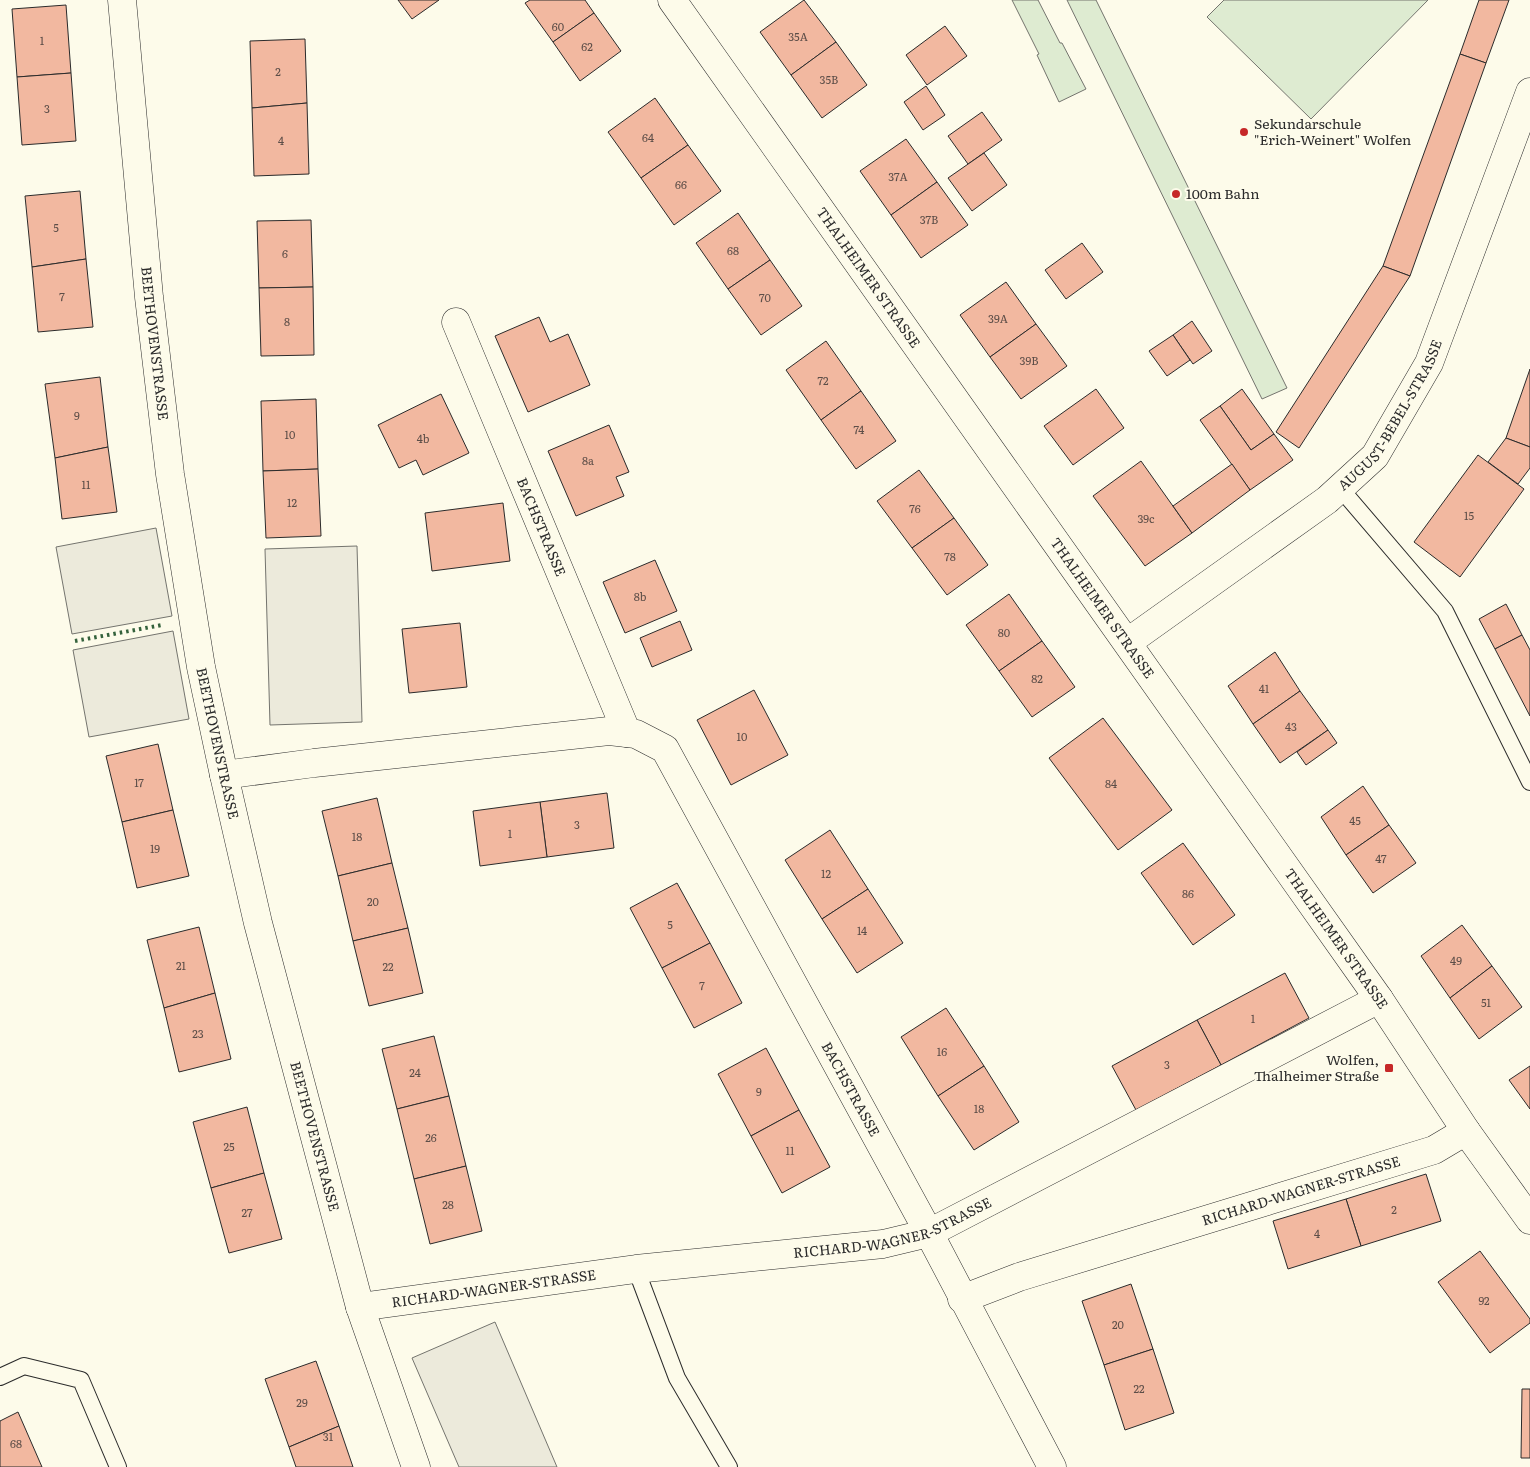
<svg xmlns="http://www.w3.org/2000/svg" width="1530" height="1467" font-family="Literata,serif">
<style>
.green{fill:#deebd1;stroke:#74746e}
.parking{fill:#eceadb;stroke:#74746e}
.building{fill:#f2b8a0;stroke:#2b2b2b}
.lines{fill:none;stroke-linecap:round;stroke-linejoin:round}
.service-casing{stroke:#2b2b2b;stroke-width:18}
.minor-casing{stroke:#2b2b2b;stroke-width:29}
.tertiary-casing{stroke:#2b2b2b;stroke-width:29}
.service{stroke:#fdfbea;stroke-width:16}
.minor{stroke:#fdfbea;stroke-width:28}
.tertiary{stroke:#fdfbea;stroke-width:28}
.hedge{stroke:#34623c;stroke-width:4;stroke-dasharray:2.5 4;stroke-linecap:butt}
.poi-dot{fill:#c62828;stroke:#fdfbea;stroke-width:2}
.labels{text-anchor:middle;stroke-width:4;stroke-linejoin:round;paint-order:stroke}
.number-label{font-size:11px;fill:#5d4e48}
.poi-label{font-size:14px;fill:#2b2b2b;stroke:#fdfbea;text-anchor:start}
.street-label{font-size:14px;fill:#2b2b2b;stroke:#fdfbea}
</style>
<rect width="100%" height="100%" fill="#fdfbea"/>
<g class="green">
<path d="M 1012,0 L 1038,0 L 1060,43 L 1062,43 L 1086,89 L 1059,102 L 1037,55 L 1039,54 Z"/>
<path d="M 1067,0 L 1096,0 L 1287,388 L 1262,399 Z"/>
<path d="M 1224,0 L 1428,0 L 1311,119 L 1207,17 Z"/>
</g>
<g class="parking">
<path d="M 156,528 L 172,616 L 72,634 L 56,547 Z"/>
<path d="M 357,546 L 362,722 L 270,725 L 265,549 Z"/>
<path d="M 173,631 L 189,719 L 89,737 L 73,650 Z"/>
<path d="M 495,1322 L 557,1467 L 459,1467 L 412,1358 Z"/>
</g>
<g class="building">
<path d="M 398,0 L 439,0 L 412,19 Z"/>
<path d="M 530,0 L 585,0 L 594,13 L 553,42 L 525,3 Z"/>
<path d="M 804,0 L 836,42 L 791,75 L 760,32 Z"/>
<path d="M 1479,0 L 1509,0 L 1486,63 L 1460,54 Z"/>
<path d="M 66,5 L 71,73 L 17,77 L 12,9 Z"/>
<path d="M 594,13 L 621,51 L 580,81 L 553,42 Z"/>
<path d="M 945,26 L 967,56 L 927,85 L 906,55 Z"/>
<path d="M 305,39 L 307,103 L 252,108 L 250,41 Z"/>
<path d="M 836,42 L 867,85 L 822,118 L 791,75 Z"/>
<path d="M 1460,54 L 1486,63 L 1410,276 L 1383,266 Z"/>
<path d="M 71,73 L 76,141 L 22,145 L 17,77 Z"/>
<path d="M 926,86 L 945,115 L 923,130 L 904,102 Z"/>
<path d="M 655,98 L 688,145 L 641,178 L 608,132 Z"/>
<path d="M 307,103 L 309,174 L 254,176 L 252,108 Z"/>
<path d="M 982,112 L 1002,140 L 968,164 L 948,136 Z"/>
<path d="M 906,139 L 937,182 L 891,215 L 860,171 Z"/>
<path d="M 688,145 L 721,191 L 674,225 L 641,178 Z"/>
<path d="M 984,153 L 1007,185 L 972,211 L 948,178 Z"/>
<path d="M 937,182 L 968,225 L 921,258 L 891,215 Z"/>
<path d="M 80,191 L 86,259 L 32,267 L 25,196 Z"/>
<path d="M 738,213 L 770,260 L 728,289 L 696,243 Z"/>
<path d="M 311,220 L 313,287 L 259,288 L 257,221 Z"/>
<path d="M 1082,243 L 1103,272 L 1066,299 L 1045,270 Z"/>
<path d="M 86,259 L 93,327 L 38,332 L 32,267 Z"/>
<path d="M 770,260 L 802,306 L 761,335 L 728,289 Z"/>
<path d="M 1383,266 L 1410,276 L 1299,448 L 1276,432 Z"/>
<path d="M 1006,282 L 1036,324 L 990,357 L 960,315 Z"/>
<path d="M 313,287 L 314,355 L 261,356 L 259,288 Z"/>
<path d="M 539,317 L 550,342 L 568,334 L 590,385 L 528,412 L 495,336 Z"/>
<path d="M 1192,321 L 1212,351 L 1193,364 L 1173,335 Z"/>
<path d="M 1036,324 L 1067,366 L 1021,399 L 990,357 Z"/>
<path d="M 1173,335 L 1190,360 L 1167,376 L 1149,351 Z"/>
<path d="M 826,341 L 861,391 L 821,420 L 786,370 Z"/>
<path d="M 1530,369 L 1530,447 L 1506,438 Z"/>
<path d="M 100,377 L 108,447 L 55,458 L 45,384 Z"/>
<path d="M 1096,389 L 1124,428 L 1073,465 L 1044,426 Z"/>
<path d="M 1242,389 L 1274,434 L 1251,450 L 1220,406 Z"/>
<path d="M 861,391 L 896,441 L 856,469 L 821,420 Z"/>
<path d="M 441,394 L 469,453 L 423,475 L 416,460 L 399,468 L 378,425 Z"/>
<path d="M 316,399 L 318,469 L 263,471 L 261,401 Z"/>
<path d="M 1220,406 L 1251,450 L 1274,434 L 1293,460 L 1250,490 L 1200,420 Z"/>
<path d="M 609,425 L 629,472 L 616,477 L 624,496 L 576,516 L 548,451 Z"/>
<path d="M 1506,438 L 1530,447 L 1530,468 L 1518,484 L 1488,462 Z"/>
<path d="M 108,447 L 117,512 L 62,519 L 55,458 Z"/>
<path d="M 1478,455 L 1524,489 L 1460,577 L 1414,542 Z"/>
<path d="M 1141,461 L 1192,533 L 1145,566 L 1093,496 Z"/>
<path d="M 1232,464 L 1250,490 L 1192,533 L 1173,506 Z"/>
<path d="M 318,469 L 321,536 L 266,538 L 263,471 Z"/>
<path d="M 919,470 L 954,518 L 912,548 L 877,501 Z"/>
<path d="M 503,503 L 510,561 L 432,571 L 425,513 Z"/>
<path d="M 954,518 L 988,565 L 947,595 L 912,548 Z"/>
<path d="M 655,560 L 677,611 L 625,633 L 603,582 Z"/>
<path d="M 1009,594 L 1042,641 L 999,671 L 966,625 Z"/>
<path d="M 1506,604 L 1522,635 L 1495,649 L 1479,619 Z"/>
<path d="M 680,621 L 692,650 L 652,667 L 640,638 Z"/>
<path d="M 460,623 L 467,687 L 409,693 L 402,629 Z"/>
<path d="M 1522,635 L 1530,650 L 1530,716 L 1495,649 Z"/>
<path d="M 1042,641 L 1075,687 L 1032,717 L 999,671 Z"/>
<path d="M 1275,652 L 1300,691 L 1253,724 L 1228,686 Z"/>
<path d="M 754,690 L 788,755 L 731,785 L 697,720 Z"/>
<path d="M 1300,691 L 1328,730 L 1280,763 L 1253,724 Z"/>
<path d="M 1103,718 L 1172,810 L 1118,850 L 1049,758 Z"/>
<path d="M 1328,730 L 1337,743 L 1306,765 L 1297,752 Z"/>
<path d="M 158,744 L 173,810 L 122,822 L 106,756 Z"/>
<path d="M 1363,786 L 1389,825 L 1346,855 L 1321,817 Z"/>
<path d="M 607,793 L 614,848 L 547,857 L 540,802 Z"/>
<path d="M 377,798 L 392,863 L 338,876 L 322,811 Z"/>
<path d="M 540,802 L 547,857 L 480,866 L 473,811 Z"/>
<path d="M 173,810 L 189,876 L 137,888 L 122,822 Z"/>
<path d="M 1389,825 L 1416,863 L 1373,893 L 1346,855 Z"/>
<path d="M 830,830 L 868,889 L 822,919 L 785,860 Z"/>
<path d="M 1183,843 L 1235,915 L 1193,945 L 1141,873 Z"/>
<path d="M 392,863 L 408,928 L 353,941 L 338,876 Z"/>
<path d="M 677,883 L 710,943 L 662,968 L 630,908 Z"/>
<path d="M 868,889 L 903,943 L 857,973 L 822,919 Z"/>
<path d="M 1462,925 L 1492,966 L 1450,998 L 1421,956 Z"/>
<path d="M 199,927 L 215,993 L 164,1008 L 147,940 Z"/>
<path d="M 408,928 L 423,993 L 369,1006 L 353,941 Z"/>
<path d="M 710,943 L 742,1003 L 694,1028 L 662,968 Z"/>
<path d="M 1492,966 L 1522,1007 L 1479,1039 L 1450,998 Z"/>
<path d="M 1285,973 L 1309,1018 L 1221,1065 L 1197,1020 Z"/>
<path d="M 215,993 L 231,1059 L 179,1072 L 164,1008 Z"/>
<path d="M 946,1008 L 984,1066 L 938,1096 L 901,1037 Z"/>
<path d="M 1197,1020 L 1221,1065 L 1136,1110 L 1112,1066 Z"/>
<path d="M 434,1036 L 449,1096 L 397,1109 L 382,1049 Z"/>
<path d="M 766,1048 L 799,1110 L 751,1136 L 718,1074 Z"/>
<path d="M 984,1066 L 1019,1122 L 974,1150 L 938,1096 Z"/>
<path d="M 1530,1066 L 1530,1109 L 1509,1080 Z"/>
<path d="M 449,1096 L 466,1166 L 414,1179 L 397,1109 Z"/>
<path d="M 247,1107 L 264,1173 L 211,1188 L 193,1122 Z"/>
<path d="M 799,1110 L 830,1167 L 782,1193 L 751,1136 Z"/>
<path d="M 466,1166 L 482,1231 L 430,1244 L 414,1179 Z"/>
<path d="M 264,1173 L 282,1239 L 229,1253 L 211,1188 Z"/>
<path d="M 1426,1174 L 1441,1221 L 1361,1246 L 1346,1199 Z"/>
<path d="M 1346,1199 L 1361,1246 L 1288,1269 L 1273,1221 Z"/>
<path d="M 1480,1251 L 1530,1319 L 1530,1323 L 1490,1353 L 1438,1282 Z"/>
<path d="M 1131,1284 L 1153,1349 L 1104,1365 L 1082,1301 Z"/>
<path d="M 1153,1349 L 1174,1413 L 1125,1430 L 1104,1365 Z"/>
<path d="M 316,1361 L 339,1426 L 289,1447 L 265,1379 Z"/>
<path d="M 1522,1389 L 1530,1389 L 1530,1458 L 1521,1458 Z"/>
<path d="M 18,1412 L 42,1467 L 0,1467 L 0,1421 Z"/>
<path d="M 339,1426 L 353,1467 L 296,1467 L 289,1447 Z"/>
</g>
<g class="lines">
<g class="service-casing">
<g id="service">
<path d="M 1340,488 L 1445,611 L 1530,782"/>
<path d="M 636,1269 L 677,1378 L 729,1467"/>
<path d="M 0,1377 L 24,1366 L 81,1380 L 118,1467"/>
</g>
</g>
<g class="minor-casing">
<g id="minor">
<path id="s1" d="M 122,0 L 149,297 L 170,474 L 201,667 L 224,775 L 258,923 L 360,1307 L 416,1467"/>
<path id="s2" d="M 456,322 L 627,733"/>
<path id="s3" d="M 1128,642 L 1327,500 L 1375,456 L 1429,363 L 1530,92"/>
<path id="s4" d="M 224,775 L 314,763 L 609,731 L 636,734 L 665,749 L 929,1233 L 1052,1467"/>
<path id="s5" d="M 962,1299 L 1019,1277 L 1434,1150 L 1466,1131"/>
<path id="s6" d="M 360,1307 L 636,1269 L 883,1244 L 929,1233 L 1379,999"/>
</g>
</g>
<g class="tertiary-casing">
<g id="tertiary">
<path id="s7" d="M 672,0 L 1379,999 L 1466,1131 L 1530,1220"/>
</g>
</g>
<use href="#service" class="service"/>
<use href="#minor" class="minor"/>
<use href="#tertiary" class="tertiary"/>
<path class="hedge" d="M 75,641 L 162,625"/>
</g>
<g class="poi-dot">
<circle cx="1244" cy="132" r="5"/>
<circle cx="1176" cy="194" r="5"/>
<rect x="1384" y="1063" width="10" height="10" rx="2.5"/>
</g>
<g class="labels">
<g class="number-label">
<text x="558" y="31">60</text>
<text x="798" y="41">35A</text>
<text x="42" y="45">1</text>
<text x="587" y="51">62</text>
<text x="278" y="76">2</text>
<text x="829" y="84">35B</text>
<text x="47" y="113">3</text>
<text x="648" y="142">64</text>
<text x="281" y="145">4</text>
<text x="898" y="181">37A</text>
<text x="681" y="189">66</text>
<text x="929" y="224">37B</text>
<text x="56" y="232">5</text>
<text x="733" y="255">68</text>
<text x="285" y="258">6</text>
<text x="62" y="301">7</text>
<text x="765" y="302">70</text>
<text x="998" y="323">39A</text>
<text x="287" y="326">8</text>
<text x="1029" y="365">39B</text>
<text x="823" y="385">72</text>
<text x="77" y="420">9</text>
<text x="859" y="434">74</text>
<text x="290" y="439">10</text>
<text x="423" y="443">4b</text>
<text x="588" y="465">8a</text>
<text x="86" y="489">11</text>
<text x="292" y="507">12</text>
<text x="915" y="513">76</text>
<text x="1469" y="520">15</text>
<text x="1146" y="523">39c</text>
<text x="950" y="561">78</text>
<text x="640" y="601">8b</text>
<text x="1004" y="637">80</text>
<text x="1037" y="683">82</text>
<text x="1264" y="693">41</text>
<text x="1291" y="731">43</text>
<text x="742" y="741">10</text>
<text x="139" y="787">17</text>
<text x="1111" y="788">84</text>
<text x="1355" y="825">45</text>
<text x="577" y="829">3</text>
<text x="510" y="838">1</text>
<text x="357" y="841">18</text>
<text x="155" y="853">19</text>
<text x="1381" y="863">47</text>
<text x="826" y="878">12</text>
<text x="1188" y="898">86</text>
<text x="373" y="906">20</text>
<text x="670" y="929">5</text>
<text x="862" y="935">14</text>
<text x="1456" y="965">49</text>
<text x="181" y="970">21</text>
<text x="388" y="971">22</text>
<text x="702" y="990">7</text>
<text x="1486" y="1007">51</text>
<text x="1253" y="1023">1</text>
<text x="198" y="1038">23</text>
<text x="942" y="1056">16</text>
<text x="1167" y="1069">3</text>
<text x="415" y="1077">24</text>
<text x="759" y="1096">9</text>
<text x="979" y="1113">18</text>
<text x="431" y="1142">26</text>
<text x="229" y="1151">25</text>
<text x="790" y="1155">11</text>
<text x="448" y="1209">28</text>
<text x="1394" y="1214">2</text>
<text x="247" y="1217">27</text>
<text x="1317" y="1238">4</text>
<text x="1484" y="1305">92</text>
<text x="1118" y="1329">20</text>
<text x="1139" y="1393">22</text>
<text x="302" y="1407">29</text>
<text x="328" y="1441">31</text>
<text x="16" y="1448">68</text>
</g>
<g class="poi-label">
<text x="1254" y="129">Sekundarschule<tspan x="1254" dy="16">"Erich-Weinert" Wolfen</tspan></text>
<text x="1186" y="199">100m Bahn</text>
<text x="1379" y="1065" text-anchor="end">Wolfen,<tspan x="1379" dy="16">Thalheimer Straße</tspan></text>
</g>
<g class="street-label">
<text dy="5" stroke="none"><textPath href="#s7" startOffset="340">THALHEIMER STRASSE</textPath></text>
<text dy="5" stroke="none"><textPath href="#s1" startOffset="345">BEETHOVENSTRASSE</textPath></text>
<text dy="5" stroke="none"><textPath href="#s3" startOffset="352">AUGUST-BEBEL-STRASSE</textPath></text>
<text dy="5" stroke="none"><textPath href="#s2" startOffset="222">BACHSTRASSE</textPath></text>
<text dy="5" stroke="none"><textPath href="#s7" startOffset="745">THALHEIMER STRASSE</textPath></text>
<text dy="5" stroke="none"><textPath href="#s1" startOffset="750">BEETHOVENSTRASSE</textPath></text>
<text dy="5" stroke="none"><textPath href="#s7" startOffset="1150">THALHEIMER STRASSE</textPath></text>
<text dy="5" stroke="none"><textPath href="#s4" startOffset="835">BACHSTRASSE</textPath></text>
<text dy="5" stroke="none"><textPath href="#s1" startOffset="1155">BEETHOVENSTRASSE</textPath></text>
<text dy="5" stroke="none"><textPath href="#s5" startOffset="356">RICHARD-WAGNER-STRASSE</textPath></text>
<text dy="5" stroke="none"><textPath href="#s6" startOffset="540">RICHARD-WAGNER-STRASSE</textPath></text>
<text dy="5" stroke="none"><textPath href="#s6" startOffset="135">RICHARD-WAGNER-STRASSE</textPath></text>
</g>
</g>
</svg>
